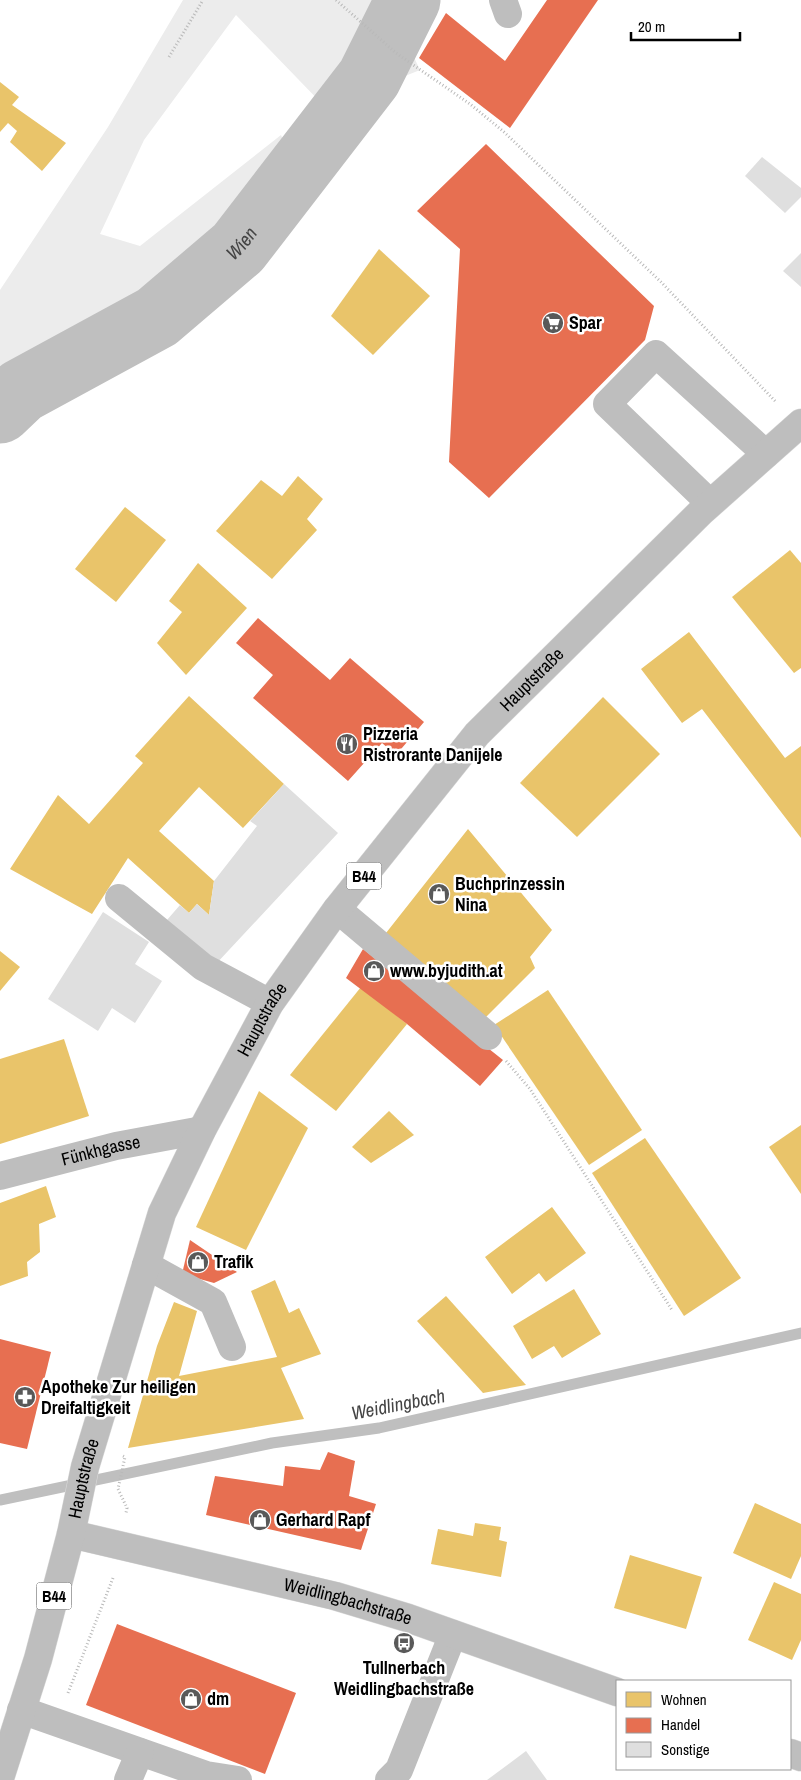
<svg xmlns="http://www.w3.org/2000/svg" width="801" height="1780" font-family="'Archivo Narrow',sans-serif">
<style>
.green{fill:#ececec}
.homes{fill:#e9c46a}
.shops{fill:#e76f51}
.lines{fill:none;stroke-linecap:round;stroke-linejoin:round}
.stream{stroke:#bfbfbf;stroke-width:11}
.river{stroke:#bfbfbf;stroke-width:65}
.building{fill:#dfdfdf}
.major-casing{stroke:#dbdbdb;stroke-width:29}
.path{stroke:#b9b9b9;stroke-width:3;stroke-dasharray:1 2.5;stroke-linecap:butt}
.minor{stroke:#bebebe;stroke-width:28}
.major{stroke:#bebebe;stroke-width:28}
.labels{text-anchor:middle;stroke-width:5;stroke-linejoin:round;paint-order:stroke}
.shield{fill:#fff;stroke:#4c4c4c;stroke-width:1}
.shield-label{font-size:16px;font-weight:bold;fill:#000}
.poi-label{font-size:18px;font-weight:bold;fill:#000;stroke:#fff;text-anchor:start}
.street-label{font-size:18px;fill:#000;stroke:#fff}
.water-label{font-size:19px;font-style:italic;fill:#444;stroke:#fff}
</style>
<rect width="100%" height="100%" fill="#fff"/>
<path class="green" d="M 183,0 L 436,0 L 411,51 L 420,70 L 326,108 L 236,15 L 144,140 L 100,234 L 140,246 L 281,135 L 289,155 L 220,253 L 18,367 L 0,388 L 0,290 L 108,127 Z"/>
<g class="homes">
<path d="M 0,82 L 19,97 L 12,105 L 66,143 L 42,171 L 10,142 L 17,131 L 8,123 L 0,132 Z"/>
<path d="M 379,249 L 430,296 L 373,355 L 331,316 Z"/>
<path d="M 298,476 L 323,499 L 307,519 L 317,530 L 272,579 L 216,531 L 261,480 L 282,496 Z"/>
<path d="M 125,507 L 166,540 L 116,602 L 75,569 Z"/>
<path d="M 790,550 L 801,563 L 801,668 L 794,673 L 732,597 Z"/>
<path d="M 198,563 L 247,608 L 186,675 L 157,643 L 182,612 L 169,601 Z"/>
<path d="M 689,632 L 785,758 L 801,746 L 801,838 L 702,709 L 682,723 L 641,669 Z"/>
<path d="M 189,696 L 284,784 L 243,828 L 199,787 L 159,831 L 214,881 L 209,915 L 197,904 L 189,913 L 128,858 L 92,914 L 10,869 L 58,795 L 89,824 L 143,763 L 135,756 Z"/>
<path d="M 603,697 L 660,754 L 577,837 L 520,783 Z"/>
<path d="M 468,829 L 552,930 L 530,957 L 535,968 L 482,1021 L 386,933 Z"/>
<path d="M 0,951 L 20,967 L 0,991 Z"/>
<path d="M 361,987 L 407,1024 L 336,1111 L 290,1075 Z"/>
<path d="M 548,990 L 642,1130 L 589,1165 L 494,1025 Z"/>
<path d="M 64,1039 L 89,1116 L 0,1144 L 0,1059 Z"/>
<path d="M 259,1091 L 308,1128 L 246,1250 L 196,1227 Z"/>
<path d="M 389,1111 L 414,1135 L 371,1163 L 352,1147 Z"/>
<path d="M 801,1125 L 801,1194 L 769,1147 Z"/>
<path d="M 645,1138 L 741,1278 L 684,1316 L 592,1173 Z"/>
<path d="M 46,1186 L 56,1217 L 39,1224 L 40,1252 L 27,1262 L 28,1276 L 0,1286 L 0,1203 Z"/>
<path d="M 552,1207 L 586,1253 L 546,1282 L 539,1273 L 512,1294 L 485,1257 Z"/>
<path d="M 275,1280 L 289,1313 L 299,1308 L 321,1354 L 281,1368 L 304,1419 L 128,1448 L 157,1346 L 174,1302 L 197,1311 L 179,1376 L 277,1357 L 251,1291 Z"/>
<path d="M 574,1289 L 601,1334 L 562,1358 L 554,1346 L 532,1359 L 513,1326 Z"/>
<path d="M 446,1296 L 526,1385 L 483,1393 L 417,1321 Z"/>
<path d="M 755,1503 L 801,1524 L 801,1556 L 791,1579 L 733,1553 Z"/>
<path d="M 475,1523 L 501,1527 L 499,1540 L 507,1542 L 501,1577 L 431,1564 L 438,1529 L 473,1536 Z"/>
<path d="M 630,1555 L 702,1577 L 686,1629 L 614,1608 Z"/>
<path d="M 774,1582 L 801,1594 L 801,1640 L 792,1660 L 748,1640 Z"/>
</g>
<g class="shops">
<path d="M 547,0 L 598,0 L 510,128 L 419,58 L 446,13 L 505,61 Z"/>
<path d="M 486,144 L 654,306 L 645,340 L 489,498 L 449,462 L 460,249 L 417,211 Z"/>
<path d="M 258,618 L 330,680 L 350,658 L 424,722 L 396,755 L 382,743 L 348,781 L 253,698 L 273,675 L 236,643 Z"/>
<path d="M 363,949 L 503,1060 L 480,1086 L 407,1024 L 346,978 Z"/>
<path d="M 190,1240 L 237,1272 L 214,1283 L 182,1274 Z"/>
<path d="M 0,1339 L 51,1352 L 27,1449 L 0,1443 Z"/>
<path d="M 328,1452 L 355,1461 L 349,1496 L 376,1504 L 361,1550 L 206,1515 L 215,1476 L 283,1486 L 285,1466 L 320,1470 Z"/>
<path d="M 117,1624 L 296,1693 L 265,1774 L 86,1705 Z"/>
</g>
<g class="lines">
<path class="stream" d="M 0,1500 L 272,1443 L 379,1428 L 801,1333"/>
<path class="river" id="s1" d="M 0,411 L 21,391 L 157,317 L 238,248 L 369,78 L 408,0"/>
</g>
<g class="building">
<path d="M 762,157 L 801,188 L 801,197 L 785,213 L 745,176 Z"/>
<path d="M 801,253 L 801,287 L 783,271 Z"/>
<path d="M 284,784 L 338,833 L 215,965 L 167,920 L 180,905 L 189,913 L 197,904 L 209,915 L 214,881 L 257,826 L 250,821 Z"/>
<path d="M 103,912 L 149,942 L 135,964 L 162,981 L 135,1023 L 112,1008 L 98,1031 L 48,999 Z"/>
<path d="M 526,1751 L 547,1780 L 487,1780 Z"/>
</g>
<g class="lines">
<g class="major-casing">
<g id="major">
<path id="s3" d="M 71,1534 L 335,1596 L 408,1618 L 617,1692"/>
<path d="M 790,1753 L 801,1757"/>
<path id="s4" d="M 0,1778 L 38,1659 L 71,1534 L 85,1467 L 162,1213 L 202,1130 L 270,1003 L 337,909 L 477,734 L 701,512 L 801,423"/>
</g>
</g>
<g class="path">
<path d="M 336,0 L 396,53 L 470,104 L 504,132 L 661,282 L 776,402"/>
<path d="M 169,57 L 203,0"/>
<path d="M 506,1061 L 530,1089 L 672,1310"/>
<path d="M 123,1456 L 125,1457 L 118,1489 L 127,1508 L 126,1513"/>
<path d="M 68,1693 L 113,1578"/>
</g>
<g class="minor">
<path d="M 503,0 L 508,14"/>
<path d="M 710,503 L 607,404 L 656,354 L 766,454"/>
<path d="M 119,898 L 203,967 L 270,1003"/>
<path d="M 337,909 L 488,1036"/>
<path id="s2" d="M 0,1176 L 116,1146 L 202,1130"/>
<path d="M 146,1265 L 213,1302 L 232,1347"/>
<path d="M 21,1710 L 206,1775 L 238,1780"/>
<path d="M 128,1780 L 140,1752"/>
<path d="M 389,1780 L 399,1770 L 453,1634"/>
</g>
<use href="#major" class="major"/>
</g>
<defs>
<g id="supermarket-disc" transform="scale(1.125)"><circle r="9.5" fill="#595959" stroke="#fff"/><path d="M-6-5.5h2.5l.6 2H6L4.5 2H-2.5L-4.4-4H-6ZM-1.5 3.2a1.3 1.3 0 1 0 .1 0ZM3 3.2a1.3 1.3 0 1 0 .1 0Z" fill="#fff"/></g>
<g id="restaurant-disc" transform="scale(1.125)"><circle r="9.5" fill="#595959" stroke="#fff"/><path d="M-5-6h1v4h1v-4h1v4h1v-4h1v5L-1.5 .5V6h-2V.5L-5-1ZM5-6V6H3V1.5H1.5Q1.5-4 5-6Z" fill="#fff"/></g>
<g id="shop-disc" transform="scale(1.125)"><circle r="9.5" fill="#595959" stroke="#fff"/><path d="M-5-2.5h2.3a2.7 3.5 0 0 1 5.4 0H5L5.5 6h-11ZM-1.5-2.5h3a1.5 2.3 0 0 0-3 0Z" fill="#fff"/></g>
<g id="pharmacy-disc" transform="scale(1.125)"><circle r="9.5" fill="#595959" stroke="#fff"/><path d="M-2-6h4v4h4v4h-4v4h-4v-4h-4v-4h4Z" fill="#fff"/></g>
<g id="bus-disc" transform="scale(1.125)"><circle r="9.5" fill="#595959" stroke="#fff"/><path d="M-5-6H5V4H4V6H2V4H-2V6H-4V4H-5ZM-3.5-4V0h7V-4ZM-3.5 1.2v1.5H-2V1.2ZM2 1.2v1.5H3.5V1.2Z" fill="#fff"/></g>
</defs>
<g fill-rule="evenodd">
<use href="#supermarket-disc" x="553" y="323"/>
<use href="#restaurant-disc" x="347" y="744"/>
<use href="#shop-disc" x="439" y="894"/>
<use href="#shop-disc" x="374" y="971"/>
<use href="#shop-disc" x="198" y="1262"/>
<use href="#pharmacy-disc" x="25" y="1397"/>
<use href="#shop-disc" x="260" y="1520"/>
<use href="#bus-disc" x="404" y="1643"/>
<use href="#shop-disc" x="191" y="1699"/>
</g>
<g class="labels">
<g class="shield">
<rect x="346.5" y="862.5" width="35" height="27" rx="4"/>
<rect x="36.5" y="1582.5" width="35" height="27" rx="4"/>
</g>
<g class="shield-label">
<text x="364" y="882">B44</text>
<text x="54" y="1602">B44</text>
</g>
<g class="poi-label">
<text x="569" y="329">Spar</text>
<text x="363" y="740">Pizzeria<tspan x="363" dy="21">Ristrorante Danijele</tspan></text>
<text x="455" y="890">Buchprinzessin<tspan x="455" dy="21">Nina</tspan></text>
<text x="390" y="977">www.byjudith.at</text>
<text x="214" y="1268">Trafik</text>
<text x="41" y="1393">Apotheke Zur heiligen<tspan x="41" dy="21">Dreifaltigkeit</tspan></text>
<text x="276" y="1526">Gerhard Rapf</text>
<text x="404" y="1674" text-anchor="middle">Tullnerbach<tspan x="404" dy="21">Weidlingbachstraße</tspan></text>
<text x="207" y="1705">dm</text>
</g>
<g class="street-label">
<text dy="6" stroke="none"><textPath href="#s4" startOffset="1241">Hauptstraße</textPath></text>
<text dy="6" stroke="none"><textPath href="#s4" startOffset="806">Hauptstraße</textPath></text>
<text dy="6" stroke="none"><textPath href="#s2" startOffset="104">Fünkhgasse</textPath></text>
<text dy="6" stroke="none"><textPath href="#s4" startOffset="311">Hauptstraße</textPath></text>
<text dy="6" stroke="none"><textPath href="#s3" startOffset="285">Weidlingbachstraße</textPath></text>
</g>
<g class="water-label">
<text dy="7" stroke="none"><textPath href="#s1" startOffset="296">Wien</textPath></text>
<text transform="translate(398 1404) rotate(-11)" y="7">Weidlingbach</text>
</g>
</g>
<rect x="616" y="1680" width="175" height="90" fill="#ffffff" stroke="#999999"/>
<rect x="626" y="1692" width="25" height="15" fill="#e9c46a" stroke="#999999"/>
<text x="661" y="1705" font-size="15" fill="#000000">Wohnen</text>
<rect x="626" y="1718" width="25" height="15" fill="#e76f51" stroke="#999999"/>
<text x="661" y="1730" font-size="15" fill="#000000">Handel</text>
<rect x="626" y="1742" width="25" height="15" fill="#dfdfdf" stroke="#999999"/>
<text x="661" y="1755" font-size="15" fill="#000000">Sonstige</text>
<path d="M631 32v8h109v-8" fill="none" stroke="#000000" stroke-width="2.5"/>
<text x="638" y="32" font-size="15" fill="#000000" stroke="#ffffff" stroke-width="4" paint-order="stroke">20 m</text>
</svg>
